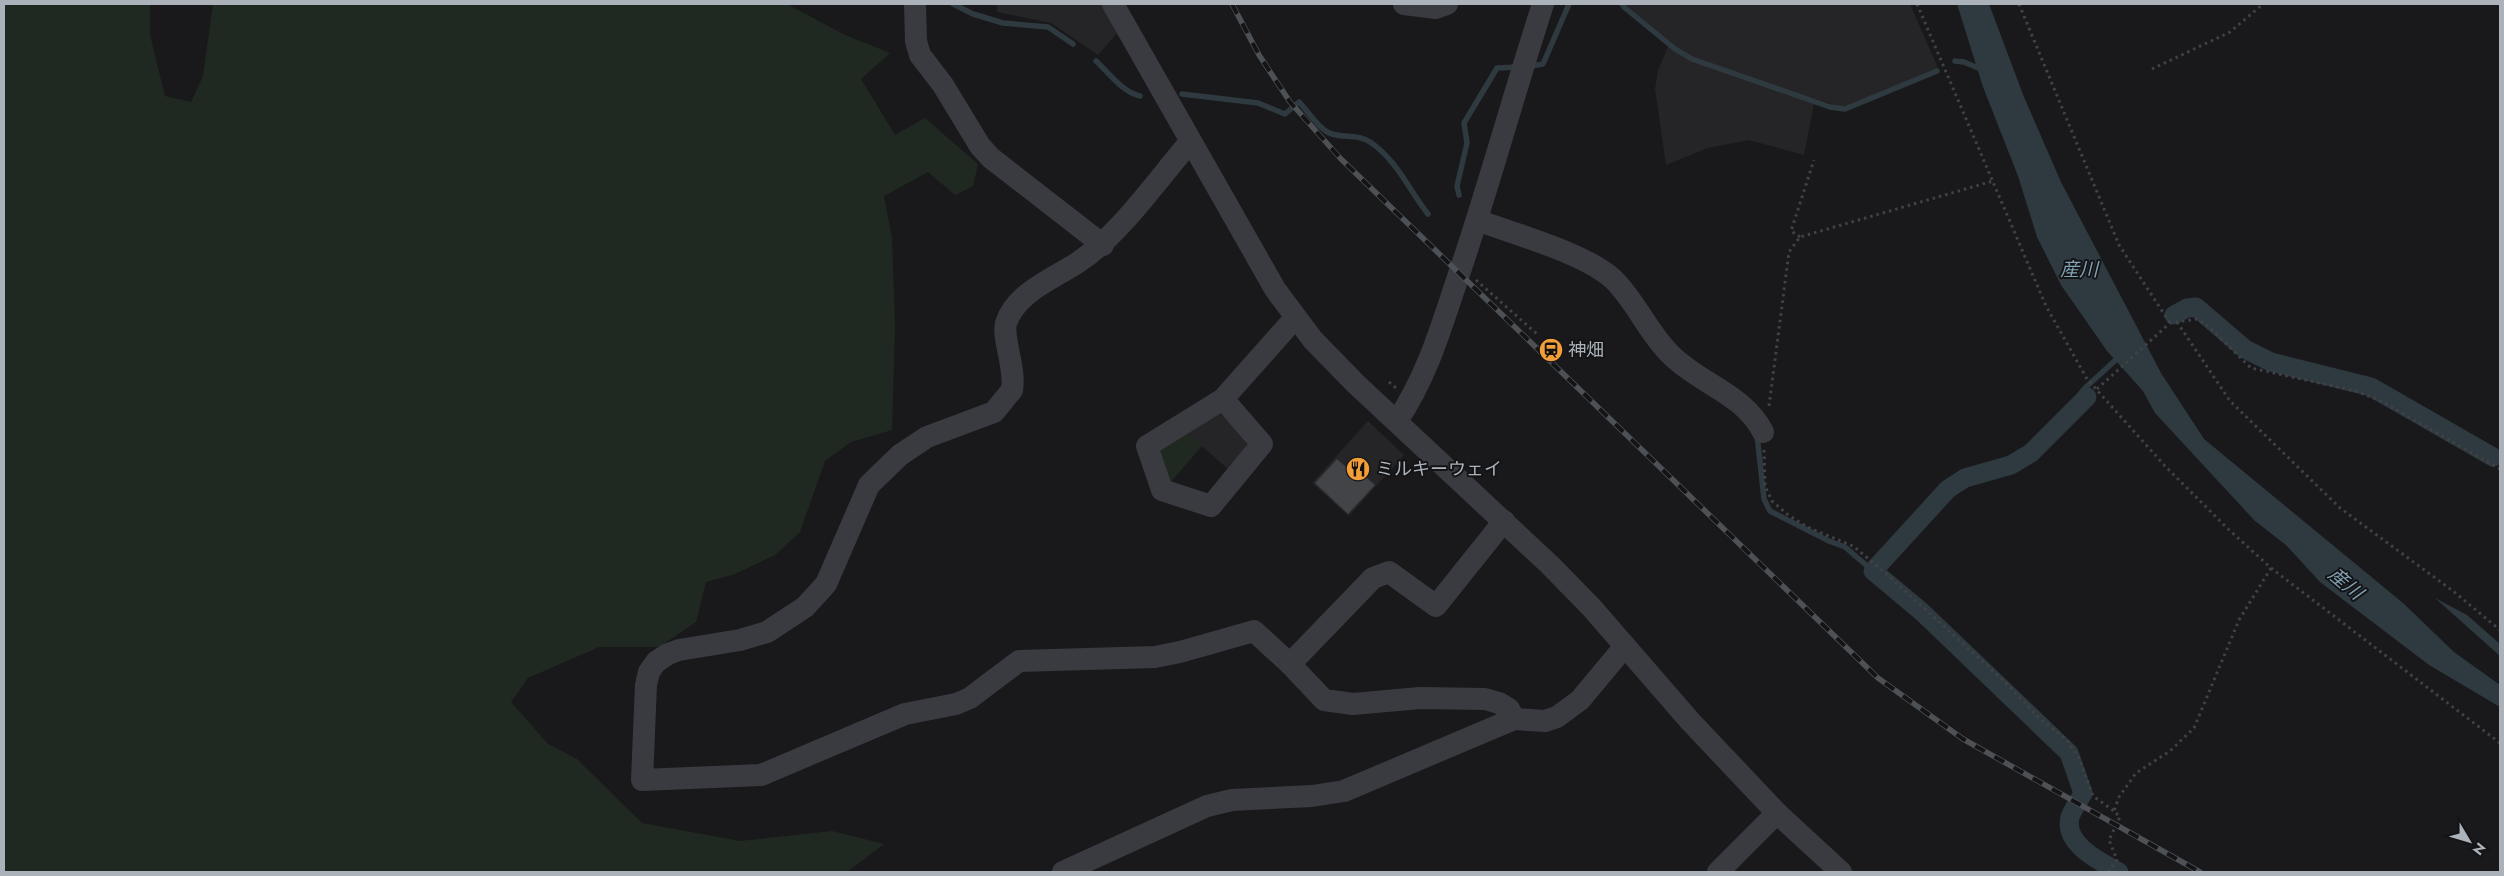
<svg xmlns="http://www.w3.org/2000/svg" width="2504" height="876" font-family="Jost,'Noto Sans JP',sans-serif">
<style>
.built{fill:#252528}
.green{fill:#202921}
.water{fill:#2e3a3f}
.lines{fill:none;stroke-linecap:round;stroke-linejoin:round}
.stream{stroke:#2e3a3f;stroke-width:5.5}
.canal{stroke:#2e3a3f;stroke-width:19}
.building{fill:#434448;stroke:#333337}
.path{stroke:#404247;stroke-width:3;stroke-dasharray:2.5 4;stroke-linecap:butt}
.minor{stroke:#3a3b40;stroke-width:22}
.rail-casing{stroke:#4d5055;stroke-width:5.5}
.rail{stroke:#141416;stroke-width:4;stroke-dasharray:11;stroke-linecap:butt}
.labels{text-anchor:middle;stroke-width:4;stroke-linejoin:round;paint-order:stroke}
.poi-label{font-size:18px;fill:#abb2ba;stroke:#141416;text-anchor:start}
.water-label{font-size:19px;font-style:italic;fill:#82a3b5;stroke:#141416}
</style>
<rect width="100%" height="100%" fill="#19191b"/>
<g class="built">
<path d="M 997,4 L 1104,4 L 1120,30 L 1098,55 L 1051,23 L 997,12 Z"/>
<path d="M 1625,4 L 1910,4 L 1938,68 L 1850,105 L 1842,107 L 1815,99 L 1804,155 L 1749,140 L 1708,148 L 1666,165 L 1655,89 L 1658,70 L 1670,42 Z"/>
<path d="M 1218,412 L 1246,437 L 1247,449 L 1230,471 L 1185,431 Z"/>
<path d="M 1368,421 L 1404,455 L 1349,516 L 1312,483 Z"/>
</g>
<g class="green">
<path d="M 4,4 L 150,4 L 150,35 L 165,96 L 191,102 L 203,76 L 213,4 L 787,4 L 843,34 L 890,53 L 861,79 L 895,135 L 925,118 L 978,164 L 973,186 L 955,195 L 928,172 L 884,196 L 892,238 L 895,325 L 892,430 L 851,442 L 825,461 L 800,532 L 775,555 L 735,574 L 706,582 L 696,622 L 659,647 L 599,647 L 528,678 L 511,702 L 548,744 L 577,759 L 642,823 L 740,841 L 832,831 L 884,844 L 847,872 L 4,872 Z"/>
<path d="M 1185,431 L 1202,446 L 1169,484 L 1155,456 L 1160,444 Z"/>
</g>
<g class="water">
<path d="M 1957,4 L 1989,4 L 2024,97 L 2061,182 L 2161,373 L 2204,439 L 2403,603 L 2454,652 L 2500,685 L 2500,707 L 2429,665 L 2320,582 L 2286,545 L 2255,521 L 2155,413 L 2143,391 L 2107,351 L 2061,285 L 2037,237 L 2018,176 L 1983,87 Z"/>
<path d="M 2435,598 L 2467,615 L 2500,644 L 2500,656 Z"/>
</g>
<g class="lines">
<g class="stream">
<path d="M 953,4 L 973,14 L 1003,23 L 1048,27 L 1073,44"/>
<path d="M 1622,4 L 1624,7 L 1675,49 L 1692,59 L 1830,107 L 1845,109 L 1937,71"/>
<path d="M 1096,61 C 1109,73 1122,92 1140,96"/>
<path d="M 1955,61 L 1964,62 L 1983,70"/>
<path d="M 1530,66 L 1543,64 L 1569,4"/>
<path d="M 1182,94 L 1258,103 L 1285,114 L 1299,102 C 1308,111 1320,131 1332,134 C 1345,138 1358,134 1370,142 C 1397,160 1409,190 1428,214"/>
<path d="M 1459,195 L 1457,186 L 1467,143 L 1464,123 L 1497,68 L 1518,67"/>
<path d="M 2083,401 L 2081,393 L 2085,388 L 2120,356"/>
<path d="M 1757,435 L 1764,499 L 1770,511 L 1829,541 L 1845,547 L 1873,571"/>
</g>
<g class="canal">
<path d="M 2174,315 L 2187,308 L 2196,307 L 2245,349 L 2271,362 L 2371,387 L 2493,457"/>
<path d="M 2087,397 L 2031,453 L 2011,465 L 1965,478 L 1948,489 L 1873,571 L 1922,612 L 2069,753 L 2083,793 C 2079,801 2073,809 2070,817 C 2063,844 2101,862 2119,872"/>
</g>
</g>
<path class="building" d="M 1337,459 L 1355,475 L 1359,471 L 1375,485 L 1348,514 L 1315,483 Z"/>
<g class="lines">
<g class="path">
<path d="M 1917,4 L 2046,306 L 2087,379 L 2165,466 L 2226,527 L 2271,568 L 2500,743"/>
<path d="M 2019,4 L 2119,245 L 2170,323"/>
<path d="M 2152,69 L 2230,32 L 2263,4"/>
<path d="M 1800,237 L 1791,231 L 1814,160"/>
<path d="M 1476,280 L 1537,334"/>
<path d="M 2177,322 L 2230,401 L 2340,508 L 2453,591 L 2500,630"/>
<path d="M 1389,382 L 1396,388"/>
<path d="M 2097,389 L 2170,323 L 2197,319 L 2209,327 L 2251,368 L 2356,391 L 2381,401 L 2500,469"/>
<path d="M 1769,406 L 1789,252 L 1800,237 L 1993,181"/>
<path d="M 1764,450 L 1765,486 L 1772,501 L 1787,514 L 1807,527 L 1853,546 L 1881,569 L 2003,680 L 2038,717 L 2066,739 L 2078,756 L 2093,796 L 2114,811"/>
<path d="M 2108,872 L 2117,860 L 2109,840 L 2120,817 L 2114,811 L 2119,797 L 2136,773 L 2170,751 L 2194,728 L 2239,620 L 2271,568"/>
</g>
<g class="minor">
<path d="M 915,4 L 916,41 L 920,55 L 943,85 L 980,146 L 991,158 L 1103,245"/>
<path d="M 1113,4 L 1275,289 L 1313,340 L 1356,384 L 1551,566 L 1592,608 L 1690,721 L 1777,813 L 1841,872"/>
<path d="M 1404,4 L 1436,8 L 1447,4"/>
<path d="M 1190,142 C 1158,179 1120,234 1080,261 C 1054,279 1017,291 1006,323 C 1002,338 1016,369 1012,390 L 994,412 L 927,437 L 900,455 L 869,485 L 826,584 L 805,607 L 767,632 L 740,640 L 679,650 L 668,654 L 656,662 L 649,672 L 646,685 L 642,780 L 761,775 L 905,714 L 956,704 L 970,698 L 1019,661 L 1155,657 L 1180,652 L 1254,631 L 1290,664 L 1324,700 L 1353,704 L 1420,698 L 1485,699 L 1499,703 L 1509,709 L 1514,719"/>
<path d="M 1477,220 C 1514,234 1585,253 1613,279 C 1636,301 1648,333 1671,355 C 1700,384 1744,394 1763,432"/>
<path d="M 1223,399 L 1262,444 L 1211,506 L 1162,490 L 1147,446 L 1223,399 L 1295,318"/>
<path d="M 1397,421 C 1426,378 1440,331 1456,283 C 1488,190 1513,96 1543,4"/>
<path d="M 1290,664 L 1373,578 L 1389,572 L 1436,606 L 1504,521"/>
<path d="M 1063,872 L 1207,806 L 1232,800 L 1312,796 L 1344,791 L 1514,719 L 1545,721 L 1557,717 L 1580,700 L 1625,646"/>
<path d="M 1718,872 L 1777,813"/>
</g>
<g class="rail-casing">
<path id="rail" d="M 1232,4 L 1259,55 L 1290,102 L 1341,159 L 1878,678 L 1963,739 L 2200,872"/>
</g>
<use href="#rail" class="rail"/>
</g>
<defs>
<g id="station-disc" transform="scale(1.25)"><circle r="9.5" fill="#f39e39" stroke="#141416"/><path d="M-3-6H3Q5-6 5-4V2Q5 4 3 4L4.5 6H3L1.5 4h-3L-3 6H-4.5L-3 4Q-5 4-5 2V-4Q-5-6-3-6ZM-3.5-4v3h7v-3ZM-3.5 1v1.5H-2V1ZM2 1v1.5H3.5V1Z" fill="#111"/></g>
<g id="restaurant-disc" transform="scale(1.25)"><circle r="9.5" fill="#f39e39" stroke="#141416"/><path d="M-5-6h1v4h1v-4h1v4h1v-4h1v5L-1.5 .5V6h-2V.5L-5-1ZM5-6V6H3V1.5H1.5Q1.5-4 5-6Z" fill="#111"/></g>
</defs>
<g fill-rule="evenodd">
<use href="#station-disc" x="1551" y="350"/>
<use href="#restaurant-disc" x="1358" y="469"/>
</g>
<g class="labels">
<g class="poi-label">
<text x="1568" y="356">神畑</text>
<text x="1376" y="475">ミルキーウェイ</text>
</g>
<g class="water-label">
<text x="2079" y="276">産川</text>
<text transform="translate(2346 583) rotate(40)" y="7">産川</text>
</g>
</g>
<rect width="2504" height="876" fill="none" stroke="#abb2ba" stroke-width="10"/>
<g transform="translate(2469 841) rotate(128)" stroke="#141416" stroke-width="4" paint-order="stroke">
<path d="M0-4L9 19L0 12L-9 19Z" fill="#abb2ba"/>
<text y="-8" font-size="14" font-weight="bold" text-anchor="middle" fill="#abb2ba">N</text>
</g>
</svg>
